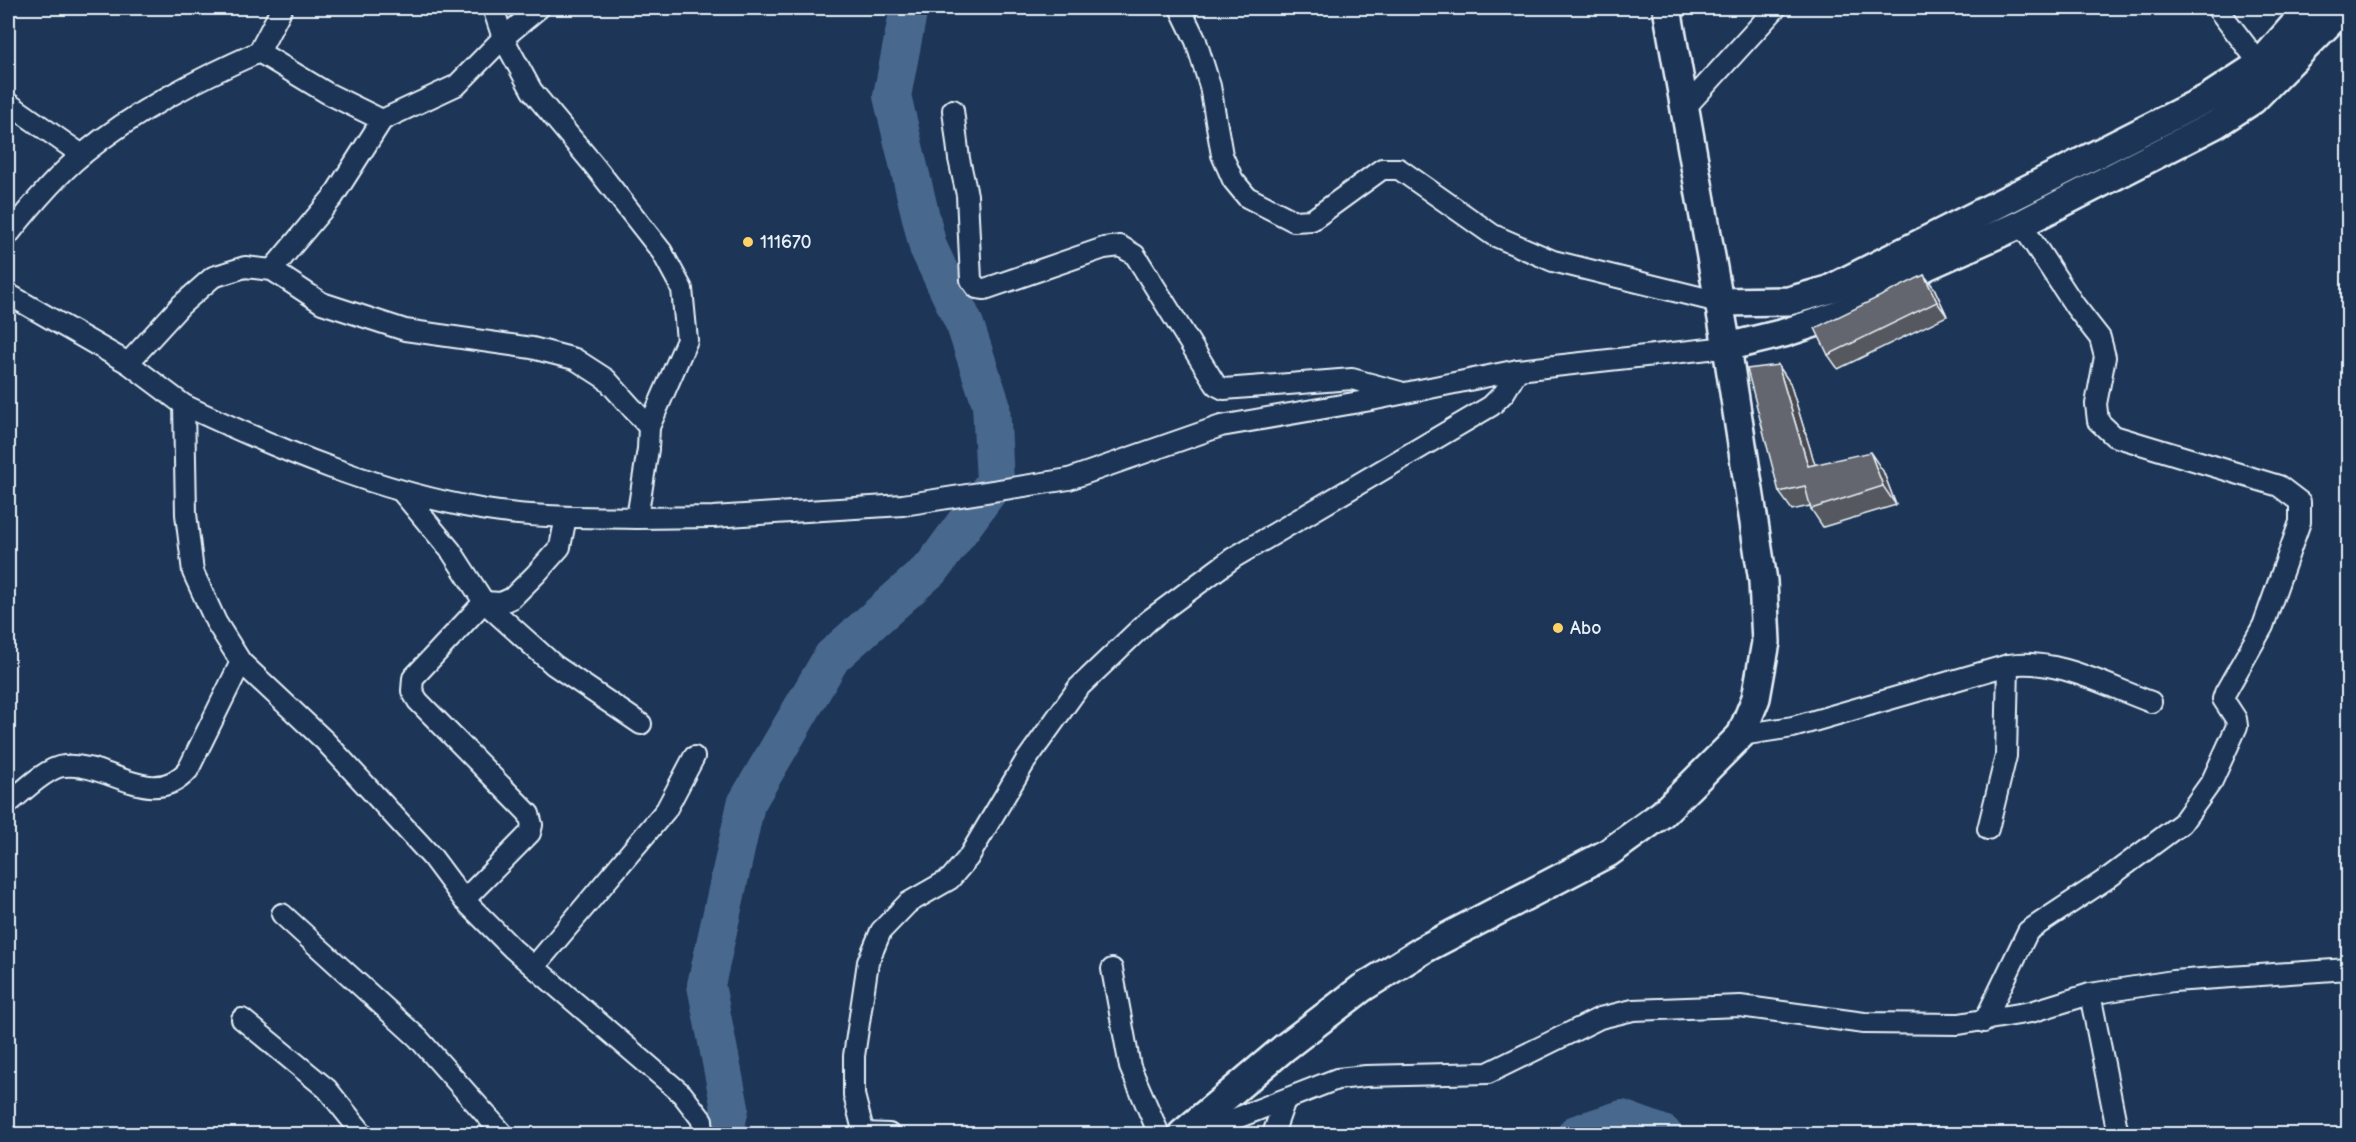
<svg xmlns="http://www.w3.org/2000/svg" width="2356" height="1142" font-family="'Balsamiq Sans',sans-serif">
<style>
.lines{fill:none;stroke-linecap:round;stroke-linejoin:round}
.river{stroke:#49688e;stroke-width:38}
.street-casing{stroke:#e8f1f8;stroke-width:24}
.secondary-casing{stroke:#e8f1f8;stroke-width:32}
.street{stroke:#1d3557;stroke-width:20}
.secondary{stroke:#1d3557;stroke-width:27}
.wall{fill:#56585f;stroke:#e8f1f8;stroke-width:1.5}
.shaded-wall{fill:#46474d;stroke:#e8f1f8;stroke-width:1.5}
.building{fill:#64666e;stroke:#e8f1f8;stroke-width:1.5}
.poi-dot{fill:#ffd166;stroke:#1d3557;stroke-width:2}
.labels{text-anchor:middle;stroke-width:5;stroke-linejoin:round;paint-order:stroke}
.poi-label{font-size:18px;fill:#e8f1f8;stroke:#1d3557;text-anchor:start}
</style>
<rect width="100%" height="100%" fill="#1d3557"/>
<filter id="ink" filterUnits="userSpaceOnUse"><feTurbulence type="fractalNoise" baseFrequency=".0167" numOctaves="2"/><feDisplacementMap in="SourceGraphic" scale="12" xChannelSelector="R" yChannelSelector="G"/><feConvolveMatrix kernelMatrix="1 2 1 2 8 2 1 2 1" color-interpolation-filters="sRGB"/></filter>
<g filter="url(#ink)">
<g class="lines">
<g class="river">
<path d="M 724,1134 L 730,1108 L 706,985 L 746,804 L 832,657 L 933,567 L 995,482 L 991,404 L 965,325 L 928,247 L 892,96 L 909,8"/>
<path d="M 1576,1134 L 1622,1119 L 1663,1134"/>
</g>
<g class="street-casing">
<g id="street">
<path d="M 1180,8 L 1196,41 L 1210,86 L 1222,155 L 1233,180 L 1247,197 L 1294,221 L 1312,220 L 1382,169 L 1399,169 L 1493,235 L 1553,261 L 1719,302"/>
<path d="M 2217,8 L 2260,64"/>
<path d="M 259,52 L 282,8"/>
<path d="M 8,103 L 82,155"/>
<path d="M 1684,109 L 1776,8"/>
<path d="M 953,110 L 959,159 L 967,195 L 971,280 L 977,288 L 985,289 L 1104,248 L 1120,246 L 1135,255 L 1216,385 L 1224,389 L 1352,379 L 1400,392"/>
<path d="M 8,235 C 30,207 56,176 83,154 C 135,111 198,79 259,52 L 327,93 L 382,120"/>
<path d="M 272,270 L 333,197 L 382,120 L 457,85 L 503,38 L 539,8"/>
<path d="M 8,294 L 128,363 L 184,405 L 186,514 L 193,572 L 216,622 L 241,662 L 325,741 L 432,857 L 464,900 L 513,949 L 682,1094 L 702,1120 L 703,1134"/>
<path d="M 128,363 L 181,305 L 213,277 L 245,267 L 272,270 L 322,303 L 405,330 L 532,348 L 575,359 L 606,379 L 649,427"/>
<path d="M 184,405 C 282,451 380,492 486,510 C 536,518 587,517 637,518 L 648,449 L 649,427 L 687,340 L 682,289 L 662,252 L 593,164 L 532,91 L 503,38 L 493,8"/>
<path d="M 402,492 L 451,551 L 484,602 L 554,665 L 641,724"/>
<path d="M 637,518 L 713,517 L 903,505 L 1069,479 L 1221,426 L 1371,400 L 1518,370"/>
<path d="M 2008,665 C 2055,657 2107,686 2151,702"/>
<path d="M 1741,735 L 1793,727 L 2008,665 L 2006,756 L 1988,829"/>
<path d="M 8,804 C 21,793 47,767 64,766 C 108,761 152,811 188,770 L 241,662"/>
<path d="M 464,900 L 530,833 L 532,825 L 529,814 L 418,701 L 412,691 L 413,678 L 484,602 L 501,603 L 512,598 L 536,574 L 560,547 L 566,517"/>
<path d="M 282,914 L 418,1038 L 503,1134"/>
<path d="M 534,967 L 666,810 L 694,757"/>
<path d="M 1112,969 L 1130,1067 L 1159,1134"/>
<path d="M 2090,994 L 2118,1134"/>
<path d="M 242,1019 L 327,1089 L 363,1134"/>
<path d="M 1984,1022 L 2028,931 L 2108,878 L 2182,823 L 2212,781 L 2237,726 L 2236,719 L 2223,699 L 2225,693 L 2263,626 L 2300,522 L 2300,502 L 2279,486 L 2114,436 L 2098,421 L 2096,404 L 2105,357 L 2100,338 L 2075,306 L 2021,224"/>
<path d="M 1193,1127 L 1229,1121 L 1337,1079 L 1366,1076 L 1488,1073 L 1600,1018 L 1633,1010 L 1740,1006 L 1864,1023 L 1959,1024 L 2031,1012 L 2090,994 L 2173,981 L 2348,969"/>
<path d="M 864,1133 L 889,1134"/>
<path d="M 864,1134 L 854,1095 L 854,1056 L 868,962 L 881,931 L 908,903 L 950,879 L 968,858 L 1025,762 L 1078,688 L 1148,621 L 1233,558 L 1491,406 L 1504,393 L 1518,370 L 1727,347"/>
<path d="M 1273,1134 L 1285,1100"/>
</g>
</g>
<g class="secondary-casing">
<g id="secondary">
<path d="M 1719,302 L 1789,301 L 1828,290 L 2208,98 L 2260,64 L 2309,8"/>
<path d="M 1727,347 L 1784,333 L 1836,316 L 1927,266 L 2021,224 L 2216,124 L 2253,100 L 2344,8"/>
<path d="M 1182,1134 L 1284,1048 L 1362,988 L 1426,948 L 1608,853 L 1662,814 L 1741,735 L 1756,698 L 1766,642 L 1763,581 L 1727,347 L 1667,8"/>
</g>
</g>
<use href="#street" class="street"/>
<use href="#secondary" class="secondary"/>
</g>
<g class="wall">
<path d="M 1924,275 L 1934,288 L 1947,316 L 1838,369 L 1828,355 Z"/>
<path d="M 1778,365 L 1790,383 L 1815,465 L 1883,471 L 1896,505 L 1823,527 L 1811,509 L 1810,506 L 1792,510 L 1779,492 Z"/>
</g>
<g class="shaded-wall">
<path d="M 1924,275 L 1934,288 L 1947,316 L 1937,302 Z"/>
<path d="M 1778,365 L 1790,383 L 1821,484 L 1808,466 Z"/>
<path d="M 1870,452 L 1883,471 L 1896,505 L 1883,486 Z"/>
</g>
<g class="building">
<path d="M 1924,275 L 1937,302 L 1828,355 L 1815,328 Z"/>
<path d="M 1778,365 L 1808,466 L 1870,452 L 1883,486 L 1811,509 L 1805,486 L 1779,492 L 1747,369 Z"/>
</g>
</g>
<g class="poi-dot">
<circle cx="748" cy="242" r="6"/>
<circle cx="1558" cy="628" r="6"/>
</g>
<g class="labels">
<g class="poi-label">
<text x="760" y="248">111670</text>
<text x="1570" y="634">Abo</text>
</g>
</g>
<rect width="2356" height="1142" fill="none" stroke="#1d3557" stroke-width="30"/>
<rect x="15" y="15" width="2326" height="1112" fill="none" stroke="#e8f1f8" stroke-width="2" filter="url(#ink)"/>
</svg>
